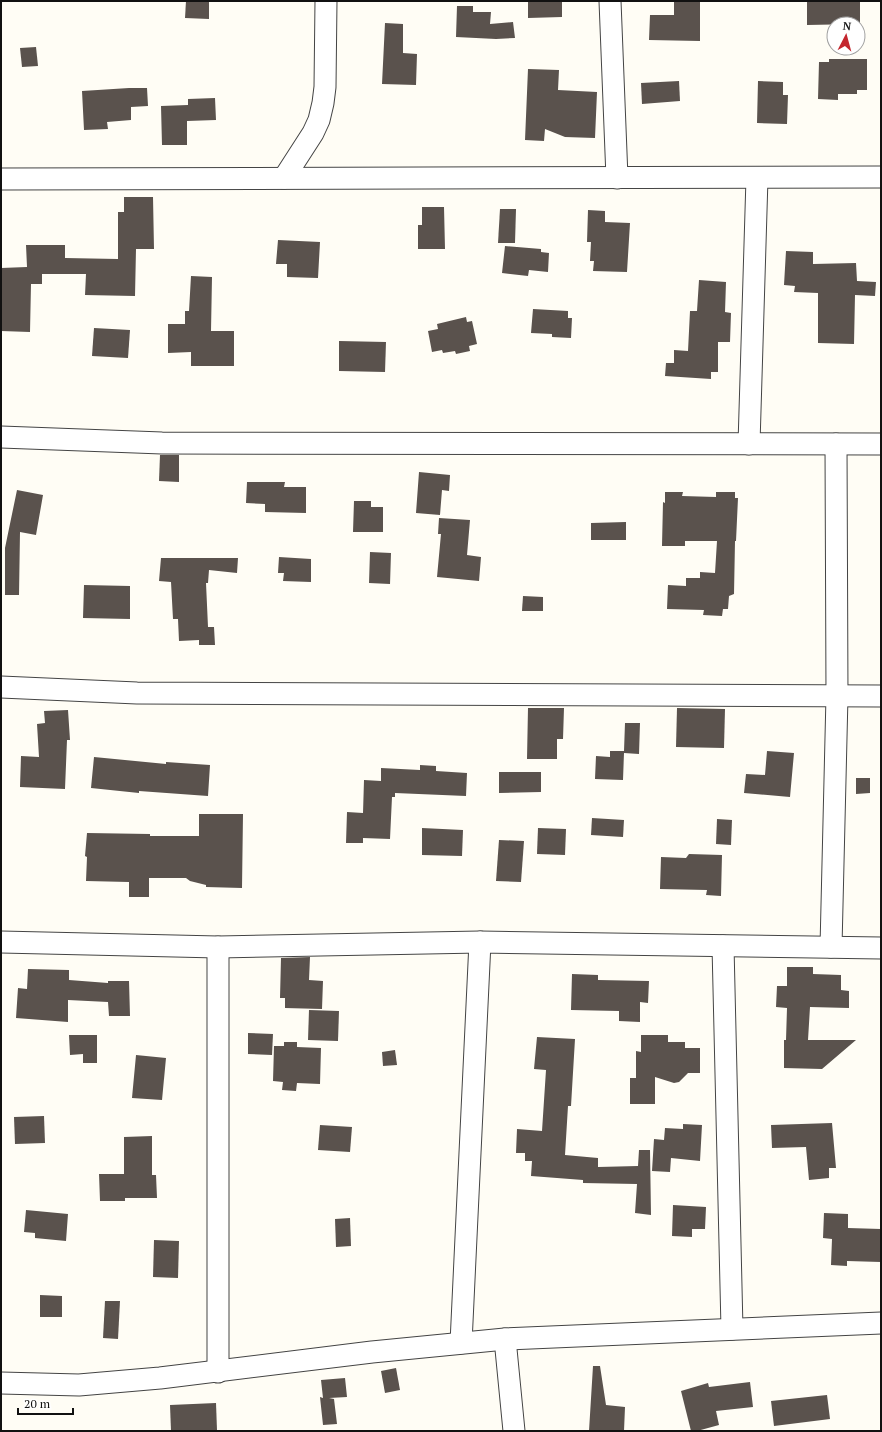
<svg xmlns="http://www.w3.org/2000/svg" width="882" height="1432" font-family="'PT Serif',serif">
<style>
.building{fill:#5a524d}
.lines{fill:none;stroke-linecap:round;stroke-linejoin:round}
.street-casing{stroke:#444;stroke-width:23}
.street{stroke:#fff;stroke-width:21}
</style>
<rect width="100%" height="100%" fill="#fffdf5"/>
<g class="building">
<path d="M 186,1 L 209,1 L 209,19 L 185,18 Z"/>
<path d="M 528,1 L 562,1 L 562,17 L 528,18 Z"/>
<path d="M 674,1 L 700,1 L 700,41 L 649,40 L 650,15 L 674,15 Z"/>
<path d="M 807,1 L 860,1 L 860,26 L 858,26 L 858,24 L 807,25 Z"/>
<path d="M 457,6 L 473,6 L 473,12 L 491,12 L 490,24 L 513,22 L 515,38 L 496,39 L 456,37 Z"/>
<path d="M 385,23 L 403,24 L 403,53 L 417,54 L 416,85 L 382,84 Z"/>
<path d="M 36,47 L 38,66 L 22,67 L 20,48 Z"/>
<path d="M 829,59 L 867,59 L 867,90 L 857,90 L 857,94 L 838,94 L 838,100 L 818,99 L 819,62 L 829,62 Z"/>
<path d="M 528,69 L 559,70 L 558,90 L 597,92 L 595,138 L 565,137 L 545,129 L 544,141 L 525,140 Z"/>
<path d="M 679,81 L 680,101 L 642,104 L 641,83 Z"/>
<path d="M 758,81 L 783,82 L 783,95 L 788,95 L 787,124 L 757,123 Z"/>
<path d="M 129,88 L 147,88 L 148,106 L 131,107 L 131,120 L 107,122 L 108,129 L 84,130 L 82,91 Z"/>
<path d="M 215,98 L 216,120 L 187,121 L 187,145 L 162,145 L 161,106 L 188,105 L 188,99 Z"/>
<path d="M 124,197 L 153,197 L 154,249 L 136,249 L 135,296 L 85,295 L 86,274 L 42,274 L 42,284 L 31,284 L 30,332 L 1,331 L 1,268 L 27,267 L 26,245 L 65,245 L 65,258 L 118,259 L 118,212 L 124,212 Z"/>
<path d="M 422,207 L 444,207 L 445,249 L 418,249 L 418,225 L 422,225 Z"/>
<path d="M 500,209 L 516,209 L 515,243 L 498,243 Z"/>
<path d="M 588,210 L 605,211 L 605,222 L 630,223 L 627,272 L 593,271 L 594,261 L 590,261 L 591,242 L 587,242 Z"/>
<path d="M 278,240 L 320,242 L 318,278 L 287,277 L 287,264 L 276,264 Z"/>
<path d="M 505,246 L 541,249 L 541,252 L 549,253 L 548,272 L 529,270 L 528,276 L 502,273 Z"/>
<path d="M 786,251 L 813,252 L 813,264 L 856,263 L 857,281 L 876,282 L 875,296 L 855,295 L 854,344 L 818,343 L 818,293 L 794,292 L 795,286 L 784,285 Z"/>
<path d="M 191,276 L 212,277 L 211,331 L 234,331 L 234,366 L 191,366 L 191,352 L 168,353 L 168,324 L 185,324 L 185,311 L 189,311 Z"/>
<path d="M 699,280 L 726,282 L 725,312 L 731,313 L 730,342 L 718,342 L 718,372 L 711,372 L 711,379 L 665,376 L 666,363 L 674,363 L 674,350 L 688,351 L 690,311 L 697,311 Z"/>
<path d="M 533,309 L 568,311 L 568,318 L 572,318 L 571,338 L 552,337 L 552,334 L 531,333 Z"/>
<path d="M 466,317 L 467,322 L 472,321 L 477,344 L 469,346 L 470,351 L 456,354 L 455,351 L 443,353 L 442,350 L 432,352 L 428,331 L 438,329 L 437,324 Z"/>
<path d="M 94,328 L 130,330 L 128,358 L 92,356 Z"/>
<path d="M 339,341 L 386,342 L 385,372 L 339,371 Z"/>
<path d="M 160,455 L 179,455 L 179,482 L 159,481 Z"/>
<path d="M 419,472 L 450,475 L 449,491 L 442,490 L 440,515 L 416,513 Z"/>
<path d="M 247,482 L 285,482 L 284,487 L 306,487 L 306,513 L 265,512 L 265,504 L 246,503 Z"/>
<path d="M 17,490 L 43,495 L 36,535 L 20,532 L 19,595 L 5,595 L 5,548 Z"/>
<path d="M 665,492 L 683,492 L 682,496 L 716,497 L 716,492 L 735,492 L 735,498 L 738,498 L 736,541 L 735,541 L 734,594 L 729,596 L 728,609 L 723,609 L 722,616 L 703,615 L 704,610 L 667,609 L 668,585 L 686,586 L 686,578 L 700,578 L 700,572 L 715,573 L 717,541 L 685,541 L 685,546 L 662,546 L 663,502 L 665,503 Z"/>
<path d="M 354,501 L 371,501 L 371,507 L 383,507 L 383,532 L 353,532 Z"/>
<path d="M 439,518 L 470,520 L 467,555 L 481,557 L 479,581 L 437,577 L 441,534 L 438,534 Z"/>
<path d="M 626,522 L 626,540 L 591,540 L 591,523 Z"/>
<path d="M 370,552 L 391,553 L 390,584 L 369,583 Z"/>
<path d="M 279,557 L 311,559 L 311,582 L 283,581 L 284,573 L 278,573 Z"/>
<path d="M 161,558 L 238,558 L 237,573 L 209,570 L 208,583 L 206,583 L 208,627 L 214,627 L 215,645 L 199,645 L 199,640 L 179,641 L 178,619 L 173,619 L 171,582 L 159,581 Z"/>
<path d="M 84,585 L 130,586 L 130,619 L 83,618 Z"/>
<path d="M 523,596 L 543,597 L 543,611 L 522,611 Z"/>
<path d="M 528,708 L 564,708 L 563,739 L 557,739 L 557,759 L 527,759 Z"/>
<path d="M 677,708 L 725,709 L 724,748 L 676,747 Z"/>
<path d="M 68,710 L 70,740 L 67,740 L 65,789 L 20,787 L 21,756 L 39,757 L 37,724 L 45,723 L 44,711 Z"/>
<path d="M 625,723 L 640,723 L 639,754 L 624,753 L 623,780 L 595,779 L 596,756 L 610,757 L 610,751 L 624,751 Z"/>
<path d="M 767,751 L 794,753 L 790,797 L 744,793 L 746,774 L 765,775 Z"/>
<path d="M 94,757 L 166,764 L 166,762 L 210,765 L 208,796 L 139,791 L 139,793 L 91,788 Z"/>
<path d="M 420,765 L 436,766 L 436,771 L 467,773 L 466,796 L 395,793 L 395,797 L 392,797 L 390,839 L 363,838 L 363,843 L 346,843 L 347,812 L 363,813 L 364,780 L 381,781 L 381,768 L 420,770 Z"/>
<path d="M 499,772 L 541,772 L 541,792 L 499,793 Z"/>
<path d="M 856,778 L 870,778 L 870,793 L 856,794 Z"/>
<path d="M 199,814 L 243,814 L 242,888 L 206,887 L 206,885 L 190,881 L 186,878 L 149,878 L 149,897 L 129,897 L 129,882 L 86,881 L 87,857 L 85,856 L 87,833 L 150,834 L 150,836 L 199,836 Z"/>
<path d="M 592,818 L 624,820 L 623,837 L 591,835 Z"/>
<path d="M 717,819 L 732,820 L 731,845 L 716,844 Z"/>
<path d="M 422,828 L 463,830 L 462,856 L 422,855 Z"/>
<path d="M 538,828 L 566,829 L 565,855 L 537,854 Z"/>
<path d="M 499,840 L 524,841 L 521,882 L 496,881 Z"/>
<path d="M 689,854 L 722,855 L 721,896 L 706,895 L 707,890 L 660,889 L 661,857 L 686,858 Z"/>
<path d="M 310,957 L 309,980 L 323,981 L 322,1009 L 285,1008 L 285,998 L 280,998 L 281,958 Z"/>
<path d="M 787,967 L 813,967 L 813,974 L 841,975 L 841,990 L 849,991 L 849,1008 L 810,1007 L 808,1040 L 856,1040 L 822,1069 L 784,1068 L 784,1040 L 786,1040 L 787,1008 L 776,1007 L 777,986 L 787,986 Z"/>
<path d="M 28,969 L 69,970 L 69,980 L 108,983 L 108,981 L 129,981 L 130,1016 L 109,1016 L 108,1002 L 68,1000 L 68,1022 L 16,1018 L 18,988 L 27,989 Z"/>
<path d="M 572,974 L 598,975 L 598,980 L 649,981 L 648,1003 L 640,1002 L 640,1022 L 619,1021 L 619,1011 L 571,1010 Z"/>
<path d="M 309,1010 L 339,1011 L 338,1041 L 308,1040 Z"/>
<path d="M 248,1033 L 273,1034 L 272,1055 L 248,1054 Z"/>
<path d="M 69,1035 L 97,1035 L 97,1063 L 83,1063 L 83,1054 L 70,1055 Z"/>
<path d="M 641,1035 L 668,1035 L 668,1042 L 685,1042 L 685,1048 L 700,1048 L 700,1073 L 688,1073 L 679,1082 L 674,1083 L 655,1077 L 655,1104 L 630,1104 L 630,1078 L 636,1078 L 636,1051 L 641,1052 Z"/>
<path d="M 537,1037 L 575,1039 L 571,1106 L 568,1106 L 565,1155 L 598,1158 L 598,1167 L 638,1166 L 639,1150 L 650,1150 L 651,1215 L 635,1213 L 637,1184 L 583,1183 L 583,1180 L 531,1176 L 532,1161 L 525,1161 L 525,1153 L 516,1153 L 517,1129 L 542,1131 L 546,1070 L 534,1069 Z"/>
<path d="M 284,1042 L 297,1042 L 297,1047 L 321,1048 L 320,1084 L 297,1083 L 296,1091 L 282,1090 L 283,1082 L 273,1081 L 274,1046 L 284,1046 Z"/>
<path d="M 395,1050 L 397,1065 L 383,1066 L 382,1052 Z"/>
<path d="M 136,1055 L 166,1058 L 162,1100 L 132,1098 Z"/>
<path d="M 44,1116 L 45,1143 L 15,1144 L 14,1117 Z"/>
<path d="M 832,1123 L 836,1168 L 829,1168 L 829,1178 L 809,1180 L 806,1147 L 772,1148 L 771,1125 Z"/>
<path d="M 683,1124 L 702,1125 L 700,1161 L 671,1158 L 670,1172 L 652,1171 L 654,1139 L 664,1140 L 665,1128 L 683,1129 Z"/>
<path d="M 320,1125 L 352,1127 L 350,1152 L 318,1150 Z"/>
<path d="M 152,1136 L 152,1175 L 156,1175 L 157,1198 L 125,1198 L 125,1201 L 100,1201 L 99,1174 L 124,1174 L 124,1137 Z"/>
<path d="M 673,1205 L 706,1207 L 705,1229 L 692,1229 L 692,1237 L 672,1236 Z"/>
<path d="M 26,1210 L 68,1214 L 66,1241 L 35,1238 L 35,1233 L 24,1232 Z"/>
<path d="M 824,1213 L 848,1214 L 848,1228 L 881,1229 L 881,1262 L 847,1261 L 847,1266 L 831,1265 L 832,1239 L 823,1238 Z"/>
<path d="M 350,1218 L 351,1246 L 336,1247 L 335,1219 Z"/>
<path d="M 154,1240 L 179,1241 L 178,1278 L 153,1277 Z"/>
<path d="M 40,1295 L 62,1296 L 62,1317 L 40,1317 Z"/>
<path d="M 105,1301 L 120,1301 L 118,1339 L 103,1338 Z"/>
<path d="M 593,1366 L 600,1366 L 606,1405 L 625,1407 L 624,1431 L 589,1431 Z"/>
<path d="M 396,1368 L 400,1390 L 385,1393 L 381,1371 Z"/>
<path d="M 345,1378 L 347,1397 L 329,1398 L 334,1399 L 337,1424 L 323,1425 L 320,1397 L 323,1398 L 321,1380 Z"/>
<path d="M 750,1382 L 753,1407 L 716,1411 L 719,1425 L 697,1431 L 691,1431 L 681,1391 L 708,1383 L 709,1387 Z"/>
<path d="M 827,1395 L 830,1419 L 774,1426 L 771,1401 Z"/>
<path d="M 216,1403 L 217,1430 L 171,1431 L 170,1405 Z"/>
</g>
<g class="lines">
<g class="street-casing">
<g id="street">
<path d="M 610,1 L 617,178"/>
<path d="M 284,178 L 313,133 L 319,120 L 323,103 L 325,87 L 326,1"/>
<path d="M 1,179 L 881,177"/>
<path d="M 1,437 L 162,443 L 881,444"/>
<path d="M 749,444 L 757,178"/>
<path d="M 1,687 L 137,693 L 881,696"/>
<path d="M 1,942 L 218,947 L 480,942 L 881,948"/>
<path d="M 723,946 L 732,1329"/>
<path d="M 831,947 L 837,696 L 836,444"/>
<path d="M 505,1339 L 514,1431"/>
<path d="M 461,1343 L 480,942"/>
<path d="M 218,1372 L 218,947"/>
<path d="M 1,1383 L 79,1385 L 160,1378 L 372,1352 L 505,1339 L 881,1323"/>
</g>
</g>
<use href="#street" class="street"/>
</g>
<rect width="882" height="1432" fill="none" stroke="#111111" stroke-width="4"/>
<g transform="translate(846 36) rotate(6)"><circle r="19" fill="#ffffff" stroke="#a0a0a0"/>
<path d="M0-3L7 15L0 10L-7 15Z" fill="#c4262e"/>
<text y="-6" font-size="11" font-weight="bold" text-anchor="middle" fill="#111111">N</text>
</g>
<path d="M18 1408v6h55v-6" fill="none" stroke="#111111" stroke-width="2"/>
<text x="24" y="1408" font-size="12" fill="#111111" stroke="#ffffff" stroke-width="3" paint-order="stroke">20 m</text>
</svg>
